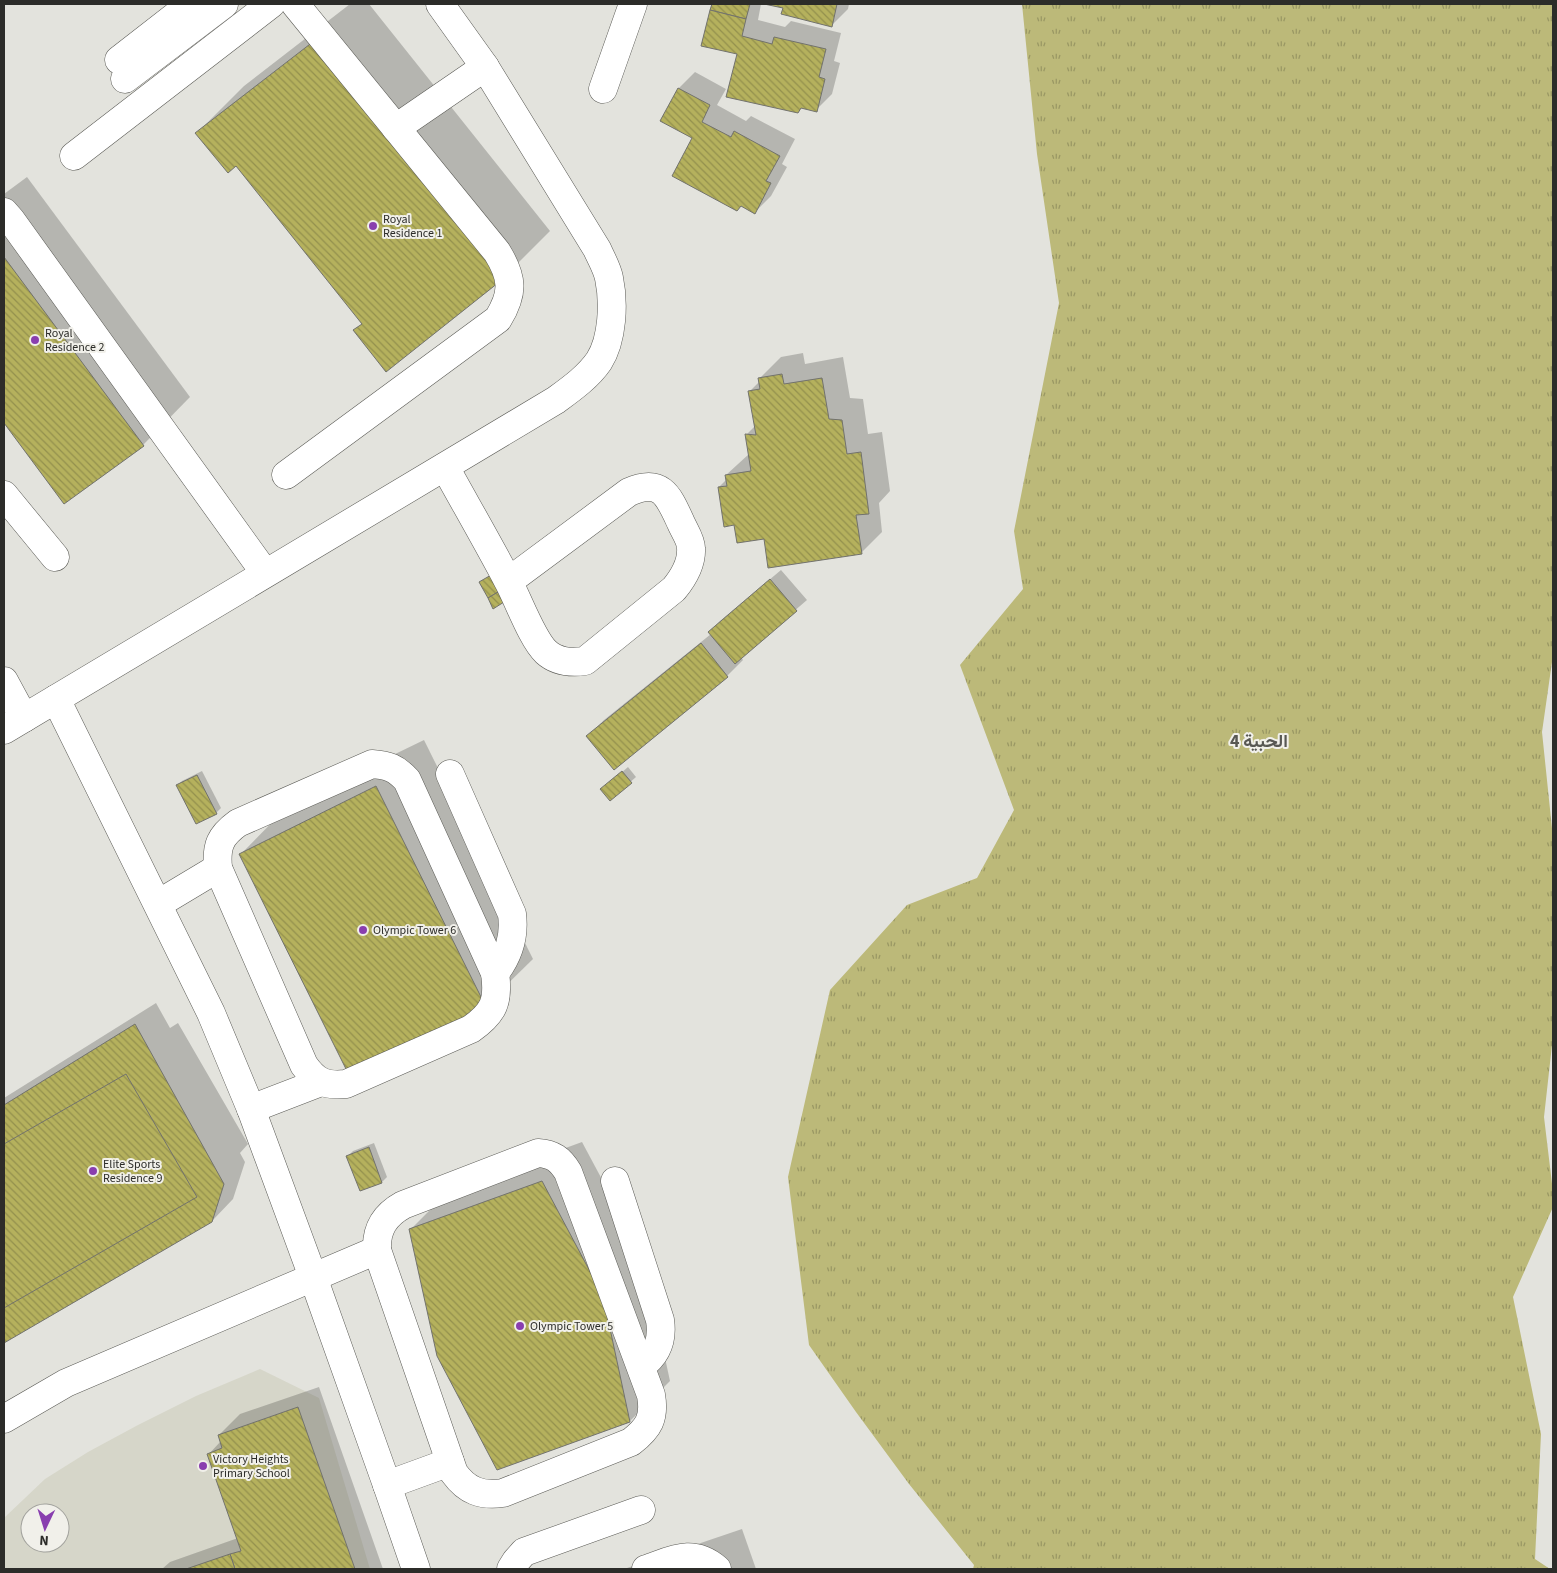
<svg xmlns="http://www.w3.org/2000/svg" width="1557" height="1573" font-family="'Source Sans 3',Vazirmatn,sans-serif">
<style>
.built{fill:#d6d6c9;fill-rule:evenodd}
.grass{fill:url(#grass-tufts)}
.shadow{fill:#0003}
.building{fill:url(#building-back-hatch);stroke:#72726d}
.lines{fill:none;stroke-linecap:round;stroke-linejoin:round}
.minor-casing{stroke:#5b5b56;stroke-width:29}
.minor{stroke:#fff;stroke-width:28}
.poi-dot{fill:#893eaf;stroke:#f1f0ea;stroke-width:2}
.labels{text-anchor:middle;stroke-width:4;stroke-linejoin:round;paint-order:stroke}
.poi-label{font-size:12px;fill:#2c2c29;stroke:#f1f0ea;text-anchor:start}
.district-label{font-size:18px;font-weight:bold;fill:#585853;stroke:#f1f0ea}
</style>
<defs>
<pattern id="grass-tufts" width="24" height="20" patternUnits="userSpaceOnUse" patternTransform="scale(1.25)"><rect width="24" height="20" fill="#bcb979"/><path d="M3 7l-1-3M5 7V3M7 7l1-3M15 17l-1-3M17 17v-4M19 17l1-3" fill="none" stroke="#999763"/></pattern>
<pattern id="building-back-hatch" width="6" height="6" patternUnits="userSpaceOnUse" patternTransform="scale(1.25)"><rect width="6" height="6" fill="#b5b15d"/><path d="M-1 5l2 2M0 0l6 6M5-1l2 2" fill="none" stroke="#93904d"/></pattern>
</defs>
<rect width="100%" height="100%" fill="#e3e3dd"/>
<path class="built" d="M 260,1369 L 319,1398 L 370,1569 L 4,1569 L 4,1518 L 45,1479 L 88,1452 L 138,1425 L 196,1396 ZM 30,1513 L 60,1513 L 60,1543 L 30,1543 Z"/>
<path class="grass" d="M 1022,4 L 1553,4 L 1553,655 L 1542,732 L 1553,838 L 1553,1036 L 1544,1117 L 1553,1192 L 1553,1207 L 1513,1297 L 1541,1434 L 1535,1559 L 1550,1569 L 973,1569 L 974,1565 L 909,1484 L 856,1412 L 809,1345 L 788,1177 L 830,990 L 907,905 L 977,878 L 1014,810 L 960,665 L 1023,589 L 1014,531 L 1059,303 L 1037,154 Z"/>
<g class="shadow">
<path d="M 350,4 L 369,4 L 550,231 L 502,279 L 355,331 L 363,323 L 237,165 L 197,133 L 244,86 Z"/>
<path d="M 713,4 L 761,4 L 758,20 L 785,27 L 791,21 L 841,33 L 834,61 L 840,63 L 832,94 L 816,110 L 802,107 L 798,112 L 738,53 L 703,45 Z"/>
<path d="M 770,4 L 849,4 L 848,9 L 832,25 L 784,7 Z"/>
<path d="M 695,72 L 726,89 L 717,105 L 746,121 L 751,116 L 795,139 L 782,164 L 787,167 L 771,196 L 755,212 L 694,137 L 662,120 L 679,88 Z"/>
<path d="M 27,177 L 190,397 L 143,445 L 65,503 L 4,421 L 4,194 Z"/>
<path d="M 803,353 L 805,364 L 843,357 L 850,398 L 863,399 L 868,434 L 882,432 L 890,491 L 879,503 L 882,532 L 861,553 L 765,537 L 735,524 L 719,487 L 727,479 L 726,475 L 749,454 L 746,435 L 755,426 L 749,392 L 760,381 L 760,378 L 781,357 Z"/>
<path d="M 781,570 L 807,600 L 741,657 L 743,660 L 727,676 L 614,768 L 588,736 L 604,720 L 711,634 L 710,632 L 720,621 Z"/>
<path d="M 424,740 L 533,959 L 485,1006 L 241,854 L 288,806 Z"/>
<path d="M 628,767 L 636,777 L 611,799 L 607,785 Z"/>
<path d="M 202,771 L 221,808 L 216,813 L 196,823 L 177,786 L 182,781 Z"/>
<path d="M 156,1003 L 170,1028 L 178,1023 L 248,1144 L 240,1153 L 245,1162 L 233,1199 L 212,1221 L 4,1342 L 4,1098 Z"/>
<path d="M 582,1142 L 643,1256 L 670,1381 L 630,1421 L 410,1230 L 450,1190 Z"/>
<path d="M 374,1143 L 387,1177 L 382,1182 L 360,1190 L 348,1156 L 353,1151 Z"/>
<path d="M 319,1387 L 383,1569 L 162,1569 L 170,1562 L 238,1538 L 208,1455 L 221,1441 L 219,1435 L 240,1414 Z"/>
<path d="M 742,1529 L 756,1569 L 624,1569 Z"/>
</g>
<g class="building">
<path d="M 712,4 L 750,4 L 746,19 L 710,10 Z"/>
<path d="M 764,4 L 837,4 L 832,27 L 781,14 L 783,8 Z"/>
<path d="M 710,10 L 746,19 L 742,36 L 772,44 L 774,37 L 826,49 L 819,77 L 825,79 L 817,112 L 801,108 L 798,113 L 726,97 L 737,54 L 701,46 Z"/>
<path d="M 314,41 L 503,279 L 386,372 L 353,330 L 362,324 L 236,166 L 228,173 L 195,133 Z"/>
<path d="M 678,88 L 710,105 L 702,122 L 731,137 L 734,131 L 780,156 L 766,181 L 771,183 L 755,214 L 741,206 L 737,211 L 672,176 L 692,138 L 660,121 Z"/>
<path d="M 4,257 L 144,446 L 64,504 L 4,423 Z"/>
<path d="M 782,374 L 784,384 L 822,378 L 829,419 L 842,420 L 847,454 L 861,452 L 869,514 L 856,515 L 862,554 L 768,568 L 764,539 L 737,543 L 734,525 L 724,527 L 718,487 L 727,486 L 725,475 L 751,471 L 745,434 L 756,435 L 748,391 L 760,389 L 758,378 Z"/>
<path d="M 498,571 L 508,586 L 488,598 L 479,582 Z"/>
<path d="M 770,579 L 797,611 L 735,664 L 708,632 Z"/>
<path d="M 498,592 L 504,602 L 493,609 L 488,598 Z"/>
<path d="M 701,643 L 728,677 L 614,770 L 586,736 Z"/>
<path d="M 622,771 L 632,783 L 610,801 L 600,789 Z"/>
<path d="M 197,775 L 217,814 L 196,824 L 176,785 Z"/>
<path d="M 376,786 L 486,1007 L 349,1075 L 239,854 Z"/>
<path d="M 135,1024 L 224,1184 L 212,1222 L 4,1343 L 4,1105 Z"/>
<path d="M 126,1074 L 197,1197 L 4,1308 L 4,1144 Z"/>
<path d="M 369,1147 L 382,1183 L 360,1191 L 346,1156 Z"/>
<path d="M 542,1181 L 603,1296 L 630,1422 L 497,1470 L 437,1356 L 409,1229 Z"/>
<path d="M 298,1407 L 355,1569 L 235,1569 L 230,1554 L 241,1551 L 207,1454 L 222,1448 L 218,1435 Z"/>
<path d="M 230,1554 L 235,1569 L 186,1569 Z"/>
</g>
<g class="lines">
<g class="minor-casing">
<g id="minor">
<path d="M 119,60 L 191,4"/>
<path d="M 125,79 L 224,4"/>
<path d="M 603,89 L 633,4"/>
<path d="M 396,128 L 485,67"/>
<path d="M 74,156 L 271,4"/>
<path d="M 4,212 L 11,220 L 265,573"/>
<path d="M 445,467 C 466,505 488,543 508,581 C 518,599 532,639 546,652 C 557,662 570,663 585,661 L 674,589 C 683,578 692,563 691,548 C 691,540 684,530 681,523 C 669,497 662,477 629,492 L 509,581"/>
<path d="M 286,475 L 498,319 C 514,293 513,278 497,252 L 295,4"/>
<path d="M 4,495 L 55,557"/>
<path d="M 4,681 L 24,718"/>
<path d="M 56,699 L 211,1013 L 251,1109 L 313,1277 L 387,1485 L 416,1569"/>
<path d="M 4,730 L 556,400 C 571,389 588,377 599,361 C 613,339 614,302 609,278 C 607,268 601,258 597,249 L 485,67 L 440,4"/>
<path d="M 372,764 C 388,765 396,768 407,780 L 495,973 C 499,1001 494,1013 471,1029 L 346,1084 C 325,1086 316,1082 304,1065 L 218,868 C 216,846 220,836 238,823 Z"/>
<path d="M 450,774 L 512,914 C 515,937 509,955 495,973"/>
<path d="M 158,904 L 218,868"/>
<path d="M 251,1109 L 321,1082"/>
<path d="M 538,1153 C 553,1154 560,1159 568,1172 L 651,1395 C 655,1418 649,1428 631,1442 L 503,1493 C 481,1496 467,1491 454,1473 L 377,1250 C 376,1229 385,1215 403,1205 Z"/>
<path d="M 615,1181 L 660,1320 C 663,1340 658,1354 641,1366"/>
<path d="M 4,1419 L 66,1383 L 377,1250"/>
<path d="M 387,1485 L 450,1462"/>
<path d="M 511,1569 L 516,1561 L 524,1552 L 641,1510"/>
<path d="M 646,1569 C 673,1560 692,1548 717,1569"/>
</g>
</g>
<use href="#minor" class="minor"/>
</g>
<g class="poi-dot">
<circle cx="373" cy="226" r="5"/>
<circle cx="35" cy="340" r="5"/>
<circle cx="363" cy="930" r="5"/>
<circle cx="93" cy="1171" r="5"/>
<circle cx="520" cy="1326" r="5"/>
<circle cx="203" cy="1466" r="5"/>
</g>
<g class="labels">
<g class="poi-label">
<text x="383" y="223">Royal<tspan x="383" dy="14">Residence 1</tspan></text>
<text x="45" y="337">Royal<tspan x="45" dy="14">Residence 2</tspan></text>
<text x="373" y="934">Olympic Tower 6</text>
<text x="103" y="1168">Elite Sports<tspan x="103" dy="14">Residence 9</tspan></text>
<text x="530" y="1330">Olympic Tower 5</text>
<text x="213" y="1463">Victory Heights<tspan x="213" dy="14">Primary School</tspan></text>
</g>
<g class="district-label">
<text x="1259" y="747">الحبية 4</text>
</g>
</g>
<rect width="1557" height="1573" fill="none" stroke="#2c2c29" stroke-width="10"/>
<g transform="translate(45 1528) rotate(184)"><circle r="24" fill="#f1f0ea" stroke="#a2a29d"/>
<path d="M0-4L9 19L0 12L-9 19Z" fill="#893eaf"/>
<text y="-8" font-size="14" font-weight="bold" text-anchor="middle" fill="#2c2c29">N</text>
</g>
</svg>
